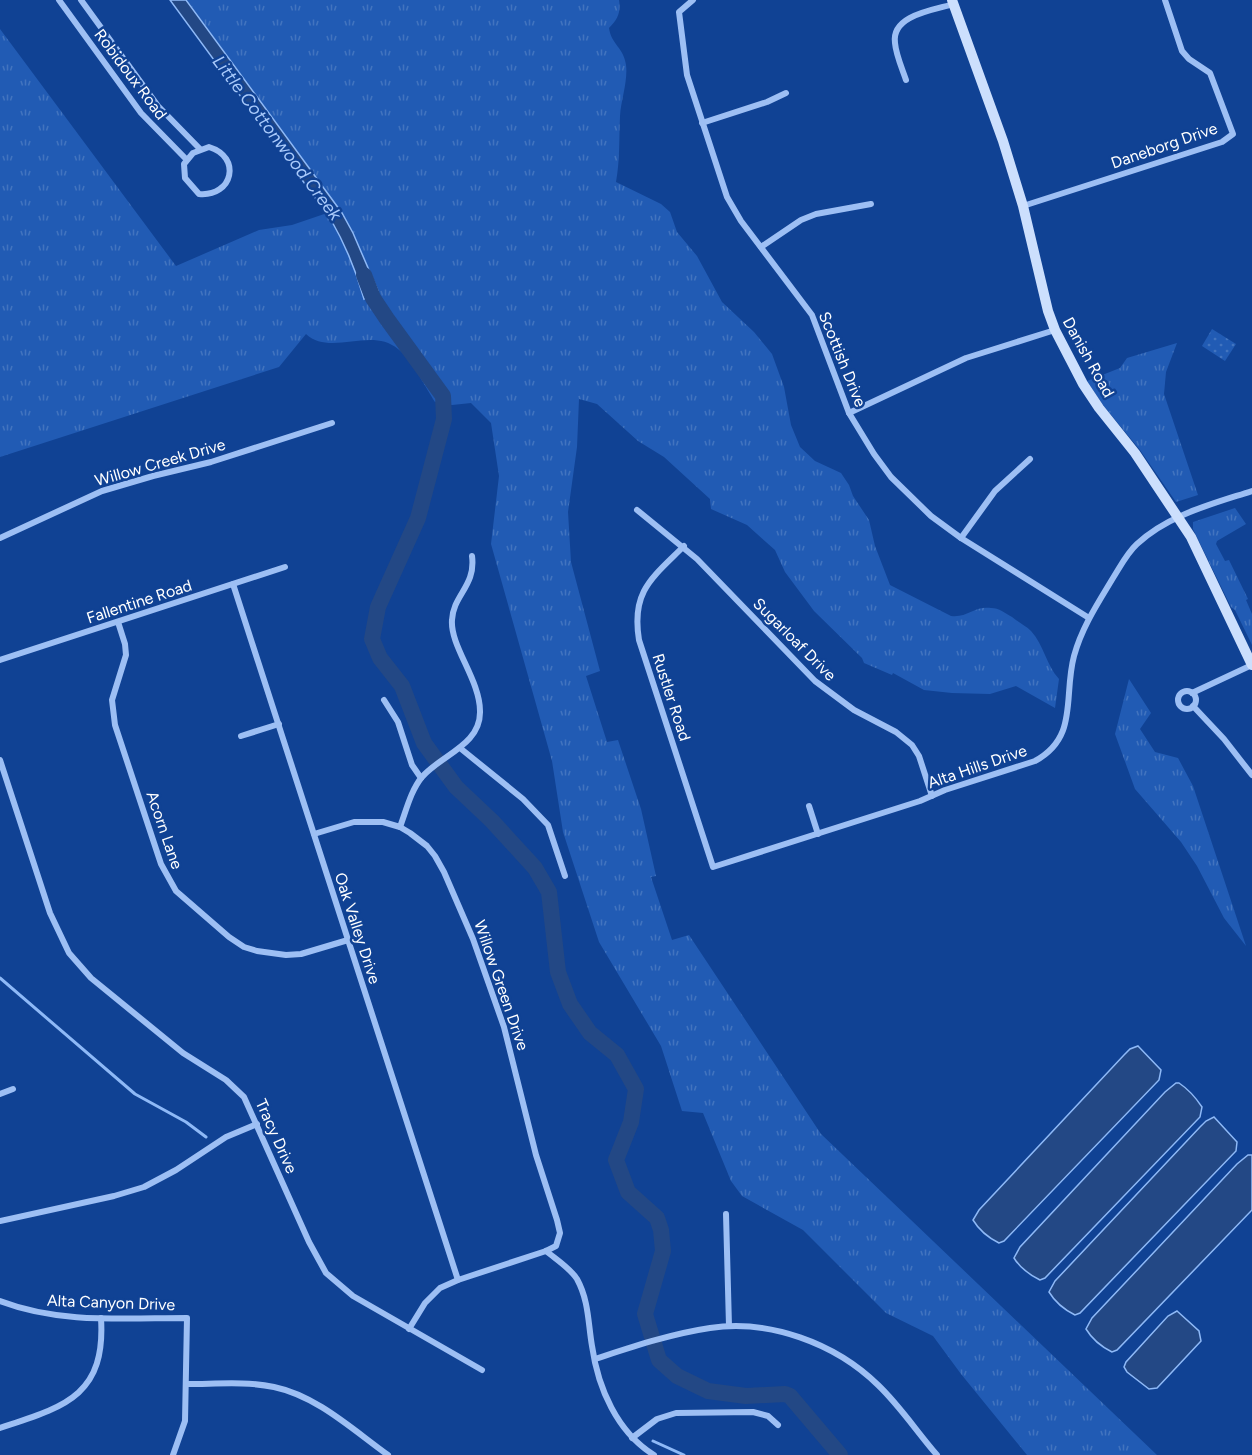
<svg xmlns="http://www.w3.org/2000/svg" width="1252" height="1455" font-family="Figtree,sans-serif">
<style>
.grass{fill:url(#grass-tufts)}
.park{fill:url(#park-dots)}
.water{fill:#234885;stroke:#8eb9f7;stroke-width:1.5}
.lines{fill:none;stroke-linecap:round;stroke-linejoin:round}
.stream{stroke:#8eb9f7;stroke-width:3}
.river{stroke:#234885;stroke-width:16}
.street{stroke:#9dbff4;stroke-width:6}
.secondary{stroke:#ccdffd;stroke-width:10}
.labels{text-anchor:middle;stroke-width:5;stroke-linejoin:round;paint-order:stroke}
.street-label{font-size:16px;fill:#fff;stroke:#104294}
.water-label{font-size:18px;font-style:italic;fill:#a9cafb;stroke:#104294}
</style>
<defs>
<pattern id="grass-tufts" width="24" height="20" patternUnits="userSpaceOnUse" patternTransform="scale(1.5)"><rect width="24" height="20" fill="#215bb4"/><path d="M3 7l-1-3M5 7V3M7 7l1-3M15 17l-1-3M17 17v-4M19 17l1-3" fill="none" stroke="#4274bf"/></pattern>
<pattern id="park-dots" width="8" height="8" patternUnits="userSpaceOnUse" patternTransform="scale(1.5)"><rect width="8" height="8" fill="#215bb4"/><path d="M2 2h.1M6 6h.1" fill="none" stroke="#4274bf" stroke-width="1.8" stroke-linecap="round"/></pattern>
</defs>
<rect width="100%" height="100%" fill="#104294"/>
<g class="grass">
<path d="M 187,0 L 619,0 C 621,12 618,19 609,28 C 611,44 624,48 626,65 C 628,81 621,100 620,116 C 619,139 620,160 616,182 L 661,204 L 670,212 L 677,232 L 697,256 L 722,302 L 754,332 L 772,354 L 784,387 L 791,425 L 800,447 L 815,461 L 841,473 L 849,485 L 853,496 L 869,520 L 875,546 L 890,585 L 951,616 C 968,618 973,606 991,608 C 999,608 1005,613 1012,617 C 1018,622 1026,626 1031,631 C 1044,645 1046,665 1059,679 L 1055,708 L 1016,686 L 990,694 L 952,693 L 924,690 L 893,673 L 892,675 L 864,663 L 862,658 L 814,611 L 785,572 L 775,550 L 747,525 L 711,509 L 710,499 L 664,457 L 638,441 L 597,404 L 579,399 L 577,447 L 568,512 L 571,562 L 600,671 L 586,676 L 607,742 L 618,740 L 641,809 L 656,876 L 651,877 L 672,940 L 689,935 L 821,1134 L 1157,1455 L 1027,1455 L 961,1374 L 933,1336 L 886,1313 L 803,1230 L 742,1196 L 731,1181 L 703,1113 L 682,1111 L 661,1046 L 599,942 L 563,832 L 552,761 L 491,544 L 499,476 L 491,423 L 471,403 L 452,405 L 435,402 C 426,388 411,359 398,349 C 371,326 331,357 306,334 L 279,367 L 0,457 L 0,29 L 176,266 L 259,230 L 292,225 L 339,209 Z"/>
<path d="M 1177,343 L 1166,372 L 1164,394 L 1198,495 L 1176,502 L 1140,450 L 1103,405 L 1087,381 L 1120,368 L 1127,358 Z"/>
<path d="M 1235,508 L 1246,524 L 1217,541 L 1216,544 L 1225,561 L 1229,560 L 1248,599 L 1246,600 L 1252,614 L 1252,645 L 1235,610 L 1231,607 L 1193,529 L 1193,522 Z"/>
<path d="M 1129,679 L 1151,713 L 1140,729 L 1155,752 L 1178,758 L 1193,786 L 1246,946 L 1224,918 L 1197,866 L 1181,842 L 1135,789 L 1115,734 Z"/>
</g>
<path class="park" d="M 1212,329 L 1236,344 L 1225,361 L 1202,346 Z"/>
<g class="water">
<path d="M 170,0 L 186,0 L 342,213 L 353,233 L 378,291 L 364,299 C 356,270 345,244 330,218 Z"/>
<path d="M 1138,1046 L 1161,1070 L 1159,1080 L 1004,1241 L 999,1243 C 989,1238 979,1230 973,1220 L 979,1210 L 1124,1055 L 1130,1049 Z"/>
<path d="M 1176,1083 L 1179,1083 C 1188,1089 1196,1098 1202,1107 L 1200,1117 L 1045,1278 L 1040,1280 C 1030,1275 1020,1268 1014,1258 L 1020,1247 L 1165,1092 Z"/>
<path d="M 1214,1117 L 1237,1142 L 1236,1151 L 1080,1313 L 1075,1315 C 1065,1310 1055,1302 1049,1292 L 1055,1281 L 1200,1127 L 1206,1121 Z"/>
<path d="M 1248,1155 L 1252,1155 L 1252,1210 L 1117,1350 L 1112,1352 C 1102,1347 1092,1339 1086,1329 L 1092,1318 L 1237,1164 Z"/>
<path d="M 1177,1311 L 1199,1331 L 1201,1341 L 1157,1388 L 1149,1389 L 1127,1372 L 1124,1367 L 1126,1362 L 1168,1316 Z"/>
</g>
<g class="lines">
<g class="stream">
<path d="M 0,978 L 135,1094 L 186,1122 L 206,1137"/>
<path d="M 653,1441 L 684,1455"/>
</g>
<path class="river" d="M 364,275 L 373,298 L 387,319 L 443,396 L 444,419 L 418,518 L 378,607 L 372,639 L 380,658 L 402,686 L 424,743 L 456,787 L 492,821 L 535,868 L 549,892 L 558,972 L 570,1004 L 590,1033 L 617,1055 L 636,1089 L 631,1122 L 616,1160 L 628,1192 L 657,1218 L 661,1230 L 663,1251 L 645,1314 L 659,1360 L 677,1376 L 708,1391 L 746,1396 L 785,1394 L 790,1396 L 840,1455"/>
<g class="street">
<path d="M 59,0 L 141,113 L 186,159"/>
<path d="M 81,0 L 158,106 L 200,149"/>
<path d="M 693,0 L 679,12 L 687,75 L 727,197 L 741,221 L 812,315 L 849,413 L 874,454 L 891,477 L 931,516 L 961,538 L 1089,618"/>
<path d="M 906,80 C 902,68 896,55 895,43 C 891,15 934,10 954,4"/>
<path d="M 702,123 L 767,102 L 786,93"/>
<path d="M 209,147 C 242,157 233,197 199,194 L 185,178 L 184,164 L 193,153 Z"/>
<path d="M 1023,206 L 1222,142 L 1233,134 L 1210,73 L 1189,59 L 1182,51 L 1165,0"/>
<path d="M 761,247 L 801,220 L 816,214 L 871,204"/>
<path d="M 849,413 L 966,358 L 1055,330"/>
<path d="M 637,510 L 697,559 L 815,681 L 854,710 L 896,732 L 912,745 L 919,756 L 932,796"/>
<path d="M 0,538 L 102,491 L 153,476 L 211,462 L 332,423"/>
<path d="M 961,538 L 995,491 L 1030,459"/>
<path d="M 684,546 C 652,578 631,591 639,640 L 713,867 L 920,801 L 945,790 L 1035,761 C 1079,737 1063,697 1074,656 C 1082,627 1098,603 1113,578 C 1120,567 1127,553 1137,544 C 1168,515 1212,504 1252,491"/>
<path d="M 233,584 L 458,1280"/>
<path d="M 118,622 L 125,644 L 126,655 L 112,700 L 115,725 L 161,864 L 176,891 L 229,937 L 244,947 L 257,951 L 286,955 L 301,954 L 348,940"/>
<path d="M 0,660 L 285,567"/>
<circle cx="1187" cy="700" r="9"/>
<path d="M 1192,693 L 1252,665"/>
<path d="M 384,700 L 398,722 L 412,765 L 421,778"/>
<path d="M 1193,706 L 1224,739 L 1252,775"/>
<path d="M 241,736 L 279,724"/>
<path d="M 460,748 L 523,799 L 548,825 L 565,876"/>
<path d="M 0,760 L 50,913 L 69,953 L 91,978 L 183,1053 L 226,1080 L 244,1097 L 309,1242 L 326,1273 L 353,1296 L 482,1370"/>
<path d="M 809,806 L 818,834"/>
<path d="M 400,827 C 406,811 411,790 422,777 C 441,755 481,745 480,711 C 480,680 450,646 452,620 C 453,595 476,586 472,556"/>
<path d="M 314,834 L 354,822 L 383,822 L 400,827 L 410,833 L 427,846 L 435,856 L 444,872 L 473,939 L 504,1027 L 536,1155 L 557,1220 L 560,1233 L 556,1246 L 546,1251 L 458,1280 L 440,1288 L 425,1303 L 409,1329"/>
<path d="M 0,1094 L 13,1089"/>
<path d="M 726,1214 L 729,1326"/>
<path d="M 0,1221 L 114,1196 L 144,1187 L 176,1170 L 226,1137 L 257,1124"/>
<path d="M 546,1251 C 557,1260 570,1268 577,1279 C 589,1301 588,1323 592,1346 C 598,1388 617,1432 654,1455"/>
<path d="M 0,1301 C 60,1324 125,1318 187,1318 L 185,1421 L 173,1455"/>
<path d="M 595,1359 C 632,1347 670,1334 710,1328 C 769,1319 835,1343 878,1385 C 900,1406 917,1432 937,1455"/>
<path d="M 187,1384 C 216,1384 246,1381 274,1387 C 317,1396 353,1430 388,1455"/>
<path d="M 0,1428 C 63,1407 106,1397 101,1318"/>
<path d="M 632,1438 L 657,1419 L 676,1413 L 753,1412 L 768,1416 L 778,1425"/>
</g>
<path class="secondary" d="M 952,0 L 1003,141 L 1023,206 L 1048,311 L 1055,330 L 1083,384 L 1099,408 L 1135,453 L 1191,537 L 1252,665"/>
</g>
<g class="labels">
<g class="street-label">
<text transform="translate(131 74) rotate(53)" y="6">Robidoux Road</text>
<text transform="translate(1164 145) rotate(-19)" y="6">Daneborg Drive</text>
<text transform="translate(1089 357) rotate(61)" y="6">Danish Road</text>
<text transform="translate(843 359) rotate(68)" y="6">Scottish Drive</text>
<text transform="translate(160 462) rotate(-16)" y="6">Willow Creek Drive</text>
<text transform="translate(139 601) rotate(-18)" y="6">Fallentine Road</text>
<text transform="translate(795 639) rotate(45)" y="6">Sugarloaf Drive</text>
<text transform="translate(672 697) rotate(72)" y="6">Rustler Road</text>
<text transform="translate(977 766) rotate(-19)" y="6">Alta Hills Drive</text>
<text transform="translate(165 830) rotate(71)" y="6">Acorn Lane</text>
<text transform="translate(358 928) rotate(72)" y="6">Oak Valley Drive</text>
<text transform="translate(502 985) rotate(71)" y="6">Willow Green Drive</text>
<text transform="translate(277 1136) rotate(66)" y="6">Tracy Drive</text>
<text transform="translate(111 1302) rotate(2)" y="6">Alta Canyon Drive</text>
</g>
<g class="water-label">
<text transform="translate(277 138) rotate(53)" y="6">Little Cottonwood Creek</text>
</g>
</g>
</svg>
